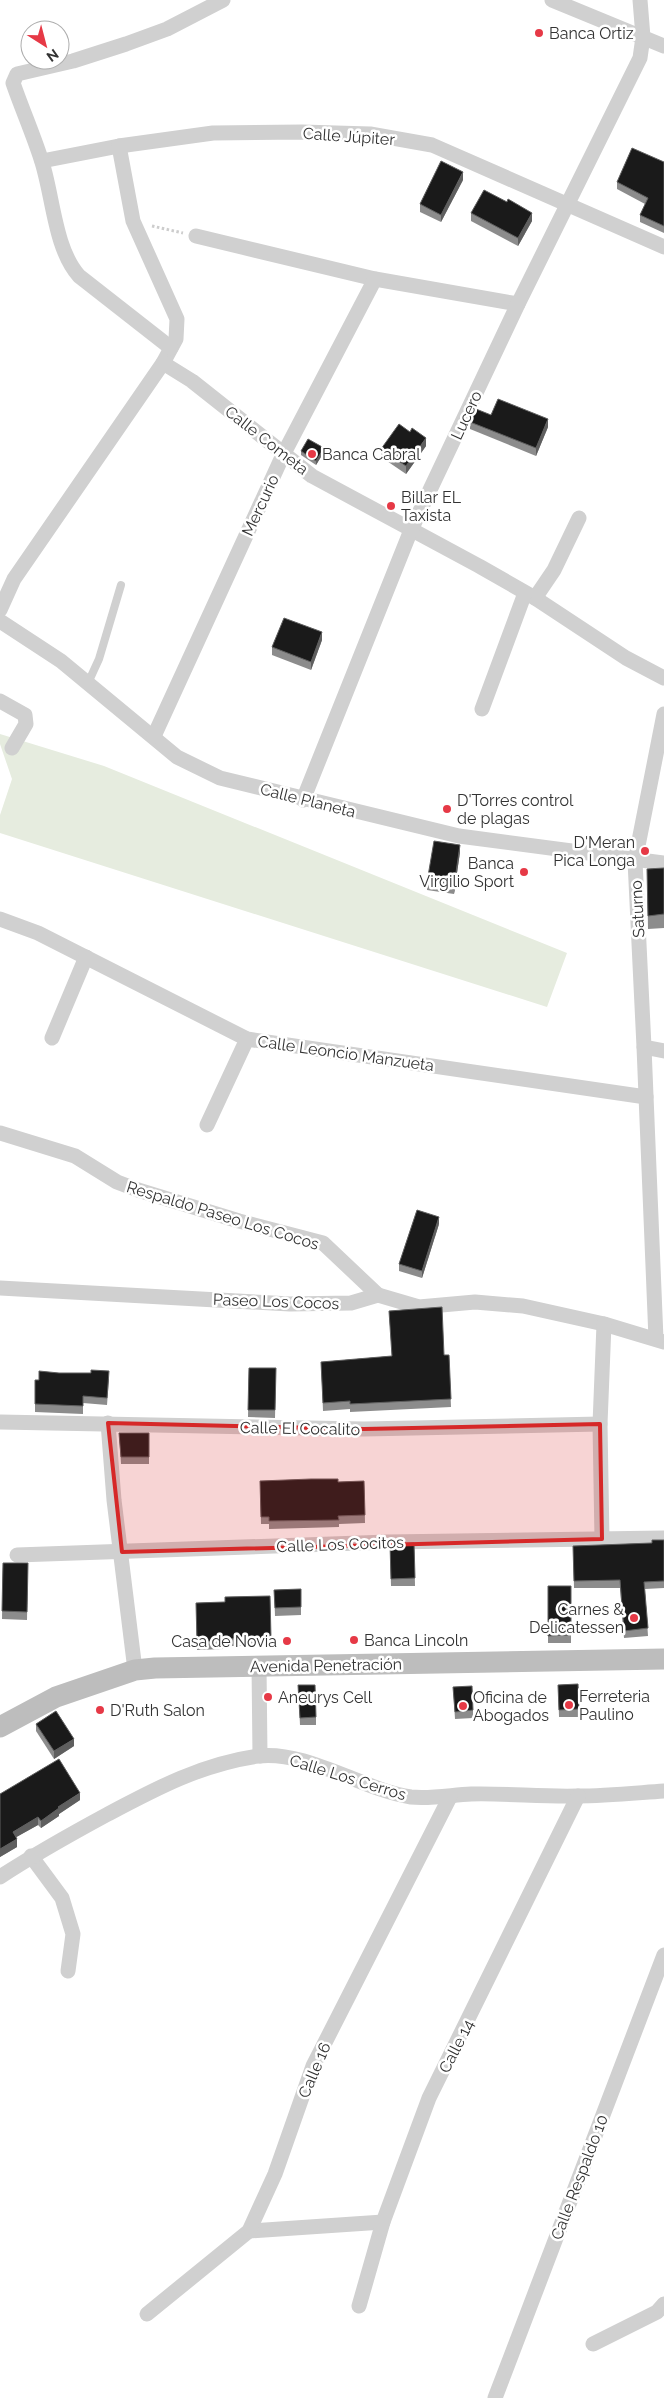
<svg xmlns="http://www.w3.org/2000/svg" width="664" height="2398" font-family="Raleway,sans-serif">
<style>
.green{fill:#e6ecdf}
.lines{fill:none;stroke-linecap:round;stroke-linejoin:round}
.path{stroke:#cdcdcd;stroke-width:3;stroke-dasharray:2.5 2.5;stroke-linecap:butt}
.lane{stroke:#d0d0d0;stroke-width:8}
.street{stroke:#d0d0d0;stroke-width:15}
.secondary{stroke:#bdbdbd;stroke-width:21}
.wall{fill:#8c8c8c}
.shaded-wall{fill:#5f5f5f}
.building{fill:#1a1a1a;stroke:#5f5f5f}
.marked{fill:#d62828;fill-opacity:0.2;stroke:#d62828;stroke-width:4;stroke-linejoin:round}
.poi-dot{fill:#e63946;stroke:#fff;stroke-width:2}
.labels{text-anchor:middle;stroke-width:5;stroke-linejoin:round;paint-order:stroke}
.poi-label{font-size:16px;fill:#333;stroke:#fff;text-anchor:start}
.street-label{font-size:16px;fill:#333;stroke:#fff}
</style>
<rect width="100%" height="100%" fill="#fff"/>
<path class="green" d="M 0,734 L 104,766 L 567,953 L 547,1007 L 0,833 L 0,815 L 12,779 L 0,744 Z"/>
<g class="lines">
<path class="path" d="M 152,226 L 183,233"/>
<path class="lane" d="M 88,683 L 99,659 L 121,585"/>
<g class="street">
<path d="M 552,0 L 664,46"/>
<path d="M 42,161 L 119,146"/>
<path d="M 196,236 L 375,279 L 518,304"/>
<path d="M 664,247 L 432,145 L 370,134 L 302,132 L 213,133 L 119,146 L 133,221 L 177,319 L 176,339 L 163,363 L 192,381 L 312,476 L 479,566 L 535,598 L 626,658 L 664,678"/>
<path d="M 171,348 L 79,276 C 54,248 53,194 41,159 C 33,134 22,109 13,83 L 17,74 L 73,61 L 126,44 L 167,29 L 223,0"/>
<path d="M 535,598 L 554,570 L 579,518"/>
<path d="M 0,610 L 14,579 L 163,363"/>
<path d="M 0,621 L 61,661 L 177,757 L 220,778 L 459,836 L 664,863"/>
<path d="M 0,701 L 25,715 L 26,724 L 12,748"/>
<path d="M 482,709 L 525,593"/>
<path d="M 154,736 L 283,455 L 375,279"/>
<path d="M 303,800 L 411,530 L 518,304 L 640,58 L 643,37 L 640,0"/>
<path d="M 0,919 L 38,933 L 247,1039 L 646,1097"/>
<path d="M 52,1038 L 86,957"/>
<path d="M 644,1047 L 635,861 L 664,714"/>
<path d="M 207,1125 L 247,1039"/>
<path d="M 0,1133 L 75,1156 L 117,1182 L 138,1190 L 239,1221 L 323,1243 L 378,1295"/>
<path d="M 0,1288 L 290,1304 L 351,1303 L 378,1295 L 419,1307 L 475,1302 L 523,1306 L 604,1324 L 664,1342"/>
<path d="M 656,1339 L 644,1047 L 664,1051"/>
<path d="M 0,1422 L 364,1429 L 600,1424"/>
<path d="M 108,1423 L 114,1500 L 135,1670"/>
<path d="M 602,1539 L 600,1424 L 604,1324"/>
<path d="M 17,1555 L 388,1542 L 664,1538"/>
<path d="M 259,1665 L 260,1756"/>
<path d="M 31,1856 L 62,1898 L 73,1934 L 68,1971"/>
<path d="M 0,1877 C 35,1854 71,1834 108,1814 C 157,1788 202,1764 258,1756 C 307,1750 363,1790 411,1797 C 431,1799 451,1795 471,1794 C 506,1793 542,1797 577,1796 C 606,1796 635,1793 664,1791"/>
<path d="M 249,2231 L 383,2222"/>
<path d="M 359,2306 L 383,2222 L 429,2098 L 578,1796"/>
<path d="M 147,2314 L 249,2231 L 275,2174 L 313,2066 L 450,1797"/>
<path d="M 593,2344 L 657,2312 L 664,2304"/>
<path d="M 495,2398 L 664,1955"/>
</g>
<path class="secondary" d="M 0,1727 L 56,1697 L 135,1670 L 155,1668 L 664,1659"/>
</g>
<g class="wall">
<path d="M 664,162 L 664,233 L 640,222 L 640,215 L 645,204 L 617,189 L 617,182 Z"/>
<path d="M 463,180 L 441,222 L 420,212 L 420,204 Z"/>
<path d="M 471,213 L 532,221 L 518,246 L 471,221 Z"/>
<path d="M 491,415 L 548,427 L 536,456 L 470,429 L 470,422 Z"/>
<path d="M 426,446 L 406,474 L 381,457 L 381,449 Z"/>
<path d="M 301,451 L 324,452 L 316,465 L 301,455 Z"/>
<path d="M 322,640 L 311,670 L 272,655 L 272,647 Z"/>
<path d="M 460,852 L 454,894 L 427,890 L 427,882 Z"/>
<path d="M 664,868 L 664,928 L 648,929 L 647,869 Z"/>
<path d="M 439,1224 L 422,1278 L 399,1271 L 399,1264 Z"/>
<path d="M 389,1311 L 444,1355 L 449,1355 L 451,1407 L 350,1412 L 350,1409 L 323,1411 L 321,1362 L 392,1356 Z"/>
<path d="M 249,1368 L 276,1368 L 275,1418 L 248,1417 Z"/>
<path d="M 109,1379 L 107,1405 L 83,1403 L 83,1414 L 35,1412 L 35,1380 Z"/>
<path d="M 119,1433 L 149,1433 L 149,1464 L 121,1464 Z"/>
<path d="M 260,1481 L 338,1482 L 364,1481 L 365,1523 L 339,1524 L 339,1527 L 269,1529 L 269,1524 L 261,1524 Z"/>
<path d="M 664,1540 L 664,1588 L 645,1589 L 648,1636 L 624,1638 L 620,1588 L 574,1588 L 573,1546 L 652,1543 Z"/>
<path d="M 414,1543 L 415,1586 L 391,1586 L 390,1544 Z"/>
<path d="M 3,1563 L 28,1563 L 27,1620 L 2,1619 Z"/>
<rect x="548" y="1586" width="23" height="57"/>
<path d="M 301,1589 L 301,1615 L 275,1616 L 274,1590 Z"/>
<path d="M 270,1596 L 271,1646 L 224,1646 L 224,1649 L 197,1650 L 196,1603 L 225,1602 Z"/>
<path d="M 578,1684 L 579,1717 L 559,1717 L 558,1685 Z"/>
<path d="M 298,1685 L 316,1717 L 316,1725 L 300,1725 Z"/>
<path d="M 453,1687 L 473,1710 L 473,1718 L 455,1719 Z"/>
<path d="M 36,1724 L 74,1746 L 54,1759 L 36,1731 Z"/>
<path d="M 0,1794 L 80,1800 L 59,1814 L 59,1816 L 41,1828 L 38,1825 L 16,1837 L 17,1847 L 0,1857 Z"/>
</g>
<g class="shaded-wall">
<path d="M 463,172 L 463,180 L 441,222 L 441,215 Z"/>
<path d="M 532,213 L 532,221 L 518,246 L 518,238 Z"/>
<path d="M 548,419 L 548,427 L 536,456 L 536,448 Z"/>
<path d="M 426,438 L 426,446 L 406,474 L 406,466 Z"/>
<path d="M 324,448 L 324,452 L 316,465 L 316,461 Z"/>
<path d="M 322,632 L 322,640 L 311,670 L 311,662 Z"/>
<path d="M 460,845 L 460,852 L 454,894 L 454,886 Z"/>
<path d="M 439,1217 L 439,1224 L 422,1278 L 422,1271 Z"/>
<path d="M 74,1739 L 74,1746 L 54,1759 L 54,1751 Z"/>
<path d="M 80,1793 L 80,1800 L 59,1814 L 59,1816 L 41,1828 L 41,1821 L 58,1807 Z"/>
<path d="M 38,1817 L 38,1825 L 13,1839 L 13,1832 Z"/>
<path d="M 17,1839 L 17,1847 L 0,1857 L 0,1849 Z"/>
</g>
<g class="building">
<path d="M 632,148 L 664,162 L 664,226 L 640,215 L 648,198 L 617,182 Z"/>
<path d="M 441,161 L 463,172 L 441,215 L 420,204 Z"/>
<path d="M 484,190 L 507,202 L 508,199 L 532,213 L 518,238 L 471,213 Z"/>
<path d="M 498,399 L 548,419 L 536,448 L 470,422 L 476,409 L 491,415 Z"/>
<path d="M 399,424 L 410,432 L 412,428 L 426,438 L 406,466 L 381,449 Z"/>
<path d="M 308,439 L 324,448 L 316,461 L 301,451 Z"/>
<path d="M 284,618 L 322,632 L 311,662 L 272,647 Z"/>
<path d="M 434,841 L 460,845 L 454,886 L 427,882 Z"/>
<path d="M 664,868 L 664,914 L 648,916 L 647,869 Z"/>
<path d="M 417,1210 L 439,1217 L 422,1271 L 399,1264 Z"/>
<path d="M 442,1307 L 444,1355 L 449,1355 L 451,1399 L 350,1404 L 350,1401 L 323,1403 L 321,1362 L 392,1356 L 389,1311 Z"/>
<path d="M 249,1368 L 276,1368 L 275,1410 L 248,1410 Z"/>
<path d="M 91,1370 L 109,1371 L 107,1398 L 83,1396 L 83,1406 L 35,1404 L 35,1380 L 39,1380 L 39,1371 L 59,1373 L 91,1373 Z"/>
<path d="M 119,1433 L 149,1433 L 149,1457 L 121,1457 Z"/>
<path d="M 311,1479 L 338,1479 L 338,1482 L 364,1481 L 365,1515 L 338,1516 L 339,1520 L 269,1521 L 269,1517 L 261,1517 L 260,1481 Z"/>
<path d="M 652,1540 L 664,1540 L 664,1581 L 644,1582 L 648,1628 L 624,1631 L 620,1580 L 574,1581 L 573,1546 L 652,1543 Z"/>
<path d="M 414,1543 L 415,1578 L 391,1579 L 390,1544 Z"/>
<path d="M 3,1563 L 28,1563 L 27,1612 L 2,1611 Z"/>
<path d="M 548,1586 L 571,1586 L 571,1635 L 548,1636 Z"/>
<path d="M 301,1589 L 301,1607 L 275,1608 L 274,1590 Z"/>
<path d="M 270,1596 L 271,1638 L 224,1639 L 224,1641 L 197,1642 L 196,1603 L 225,1602 L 225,1597 Z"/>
<path d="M 578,1684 L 579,1709 L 559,1710 L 558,1685 Z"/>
<path d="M 298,1685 L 315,1685 L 316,1717 L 300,1718 Z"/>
<path d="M 472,1686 L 473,1710 L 455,1712 L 453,1687 Z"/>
<path d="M 56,1711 L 74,1739 L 54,1751 L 36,1724 Z"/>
<path d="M 59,1759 L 80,1793 L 58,1807 L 59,1808 L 41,1821 L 38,1817 L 13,1832 L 17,1839 L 0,1849 L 0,1794 Z"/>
</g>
<path class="marked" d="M 108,1423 L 364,1429 L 600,1424 L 602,1539 L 122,1552 Z"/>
<g class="poi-dot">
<circle cx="539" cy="33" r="5"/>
<circle cx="312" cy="454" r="5"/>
<circle cx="391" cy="506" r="5"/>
<circle cx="447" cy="809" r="5"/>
<circle cx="645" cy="851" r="5"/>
<circle cx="524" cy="872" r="5"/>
<circle cx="634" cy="1618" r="5"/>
<circle cx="354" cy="1640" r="5"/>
<circle cx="287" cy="1641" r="5"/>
<circle cx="268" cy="1697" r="5"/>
<circle cx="569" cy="1705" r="5"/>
<circle cx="463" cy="1706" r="5"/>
<circle cx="100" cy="1710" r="5"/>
</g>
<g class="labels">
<g class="poi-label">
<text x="549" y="39">Banca Ortiz</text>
<text x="322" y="460">Banca Cabral</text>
<text x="401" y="503">Billar EL<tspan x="401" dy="18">Taxista</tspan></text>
<text x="457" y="806">D'Torres control<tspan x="457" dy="18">de plagas</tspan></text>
<text x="635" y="848" text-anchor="end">D'Meran<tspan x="635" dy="18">Pica Longa</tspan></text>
<text x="514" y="869" text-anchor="end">Banca<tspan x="514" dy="18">Virgilio Sport</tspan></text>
<text x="624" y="1615" text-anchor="end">Carnes &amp;<tspan x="624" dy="18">Delicatessen</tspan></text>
<text x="364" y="1646">Banca Lincoln</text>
<text x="277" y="1647" text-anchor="end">Casa de Novia</text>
<text x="579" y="1702">Ferreteria<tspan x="579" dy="18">Paulino</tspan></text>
<text x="278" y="1703">Aneurys Cell</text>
<text x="473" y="1703">Oficina de<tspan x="473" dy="18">Abogados</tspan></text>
<text x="110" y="1716">D'Ruth Salon</text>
</g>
<g class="street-label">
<text transform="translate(349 136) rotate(4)" y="6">Calle Júpiter</text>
<text transform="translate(466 415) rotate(-65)" y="6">Lucero</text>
<text transform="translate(267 440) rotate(38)" y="6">Calle Cometa</text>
<text transform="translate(260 505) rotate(-65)" y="6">Mercurio</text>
<text transform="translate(308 800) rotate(14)" y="6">Calle Planeta</text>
<text transform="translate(637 909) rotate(-93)" y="6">Saturno</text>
<text transform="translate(346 1053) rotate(8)" y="6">Calle Leoncio Manzueta</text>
<text transform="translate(223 1215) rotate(17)" y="6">Respaldo Paseo Los Cocos</text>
<text transform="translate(276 1301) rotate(2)" y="6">Paseo Los Cocos</text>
<text transform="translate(300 1428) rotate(1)" y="6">Calle El Cocalito</text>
<text transform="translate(340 1544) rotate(-2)" y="6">Calle Los Cocitos</text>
<text transform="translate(326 1665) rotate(-1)" y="6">Avenida Penetración</text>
<text transform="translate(348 1777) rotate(17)" y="6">Calle Los Cerros</text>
<text transform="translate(456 2046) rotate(-63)" y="6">Calle 14</text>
<text transform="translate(314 2070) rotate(-67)" y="6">Calle 16</text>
<text transform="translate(579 2177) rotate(-69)" y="6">Calle Respaldo 10</text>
</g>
</g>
<g transform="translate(45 45) rotate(144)"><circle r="24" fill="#ffffff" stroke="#adadad"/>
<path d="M0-4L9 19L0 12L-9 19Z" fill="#e63946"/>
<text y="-8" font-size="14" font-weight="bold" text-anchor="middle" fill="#333333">N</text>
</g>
</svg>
